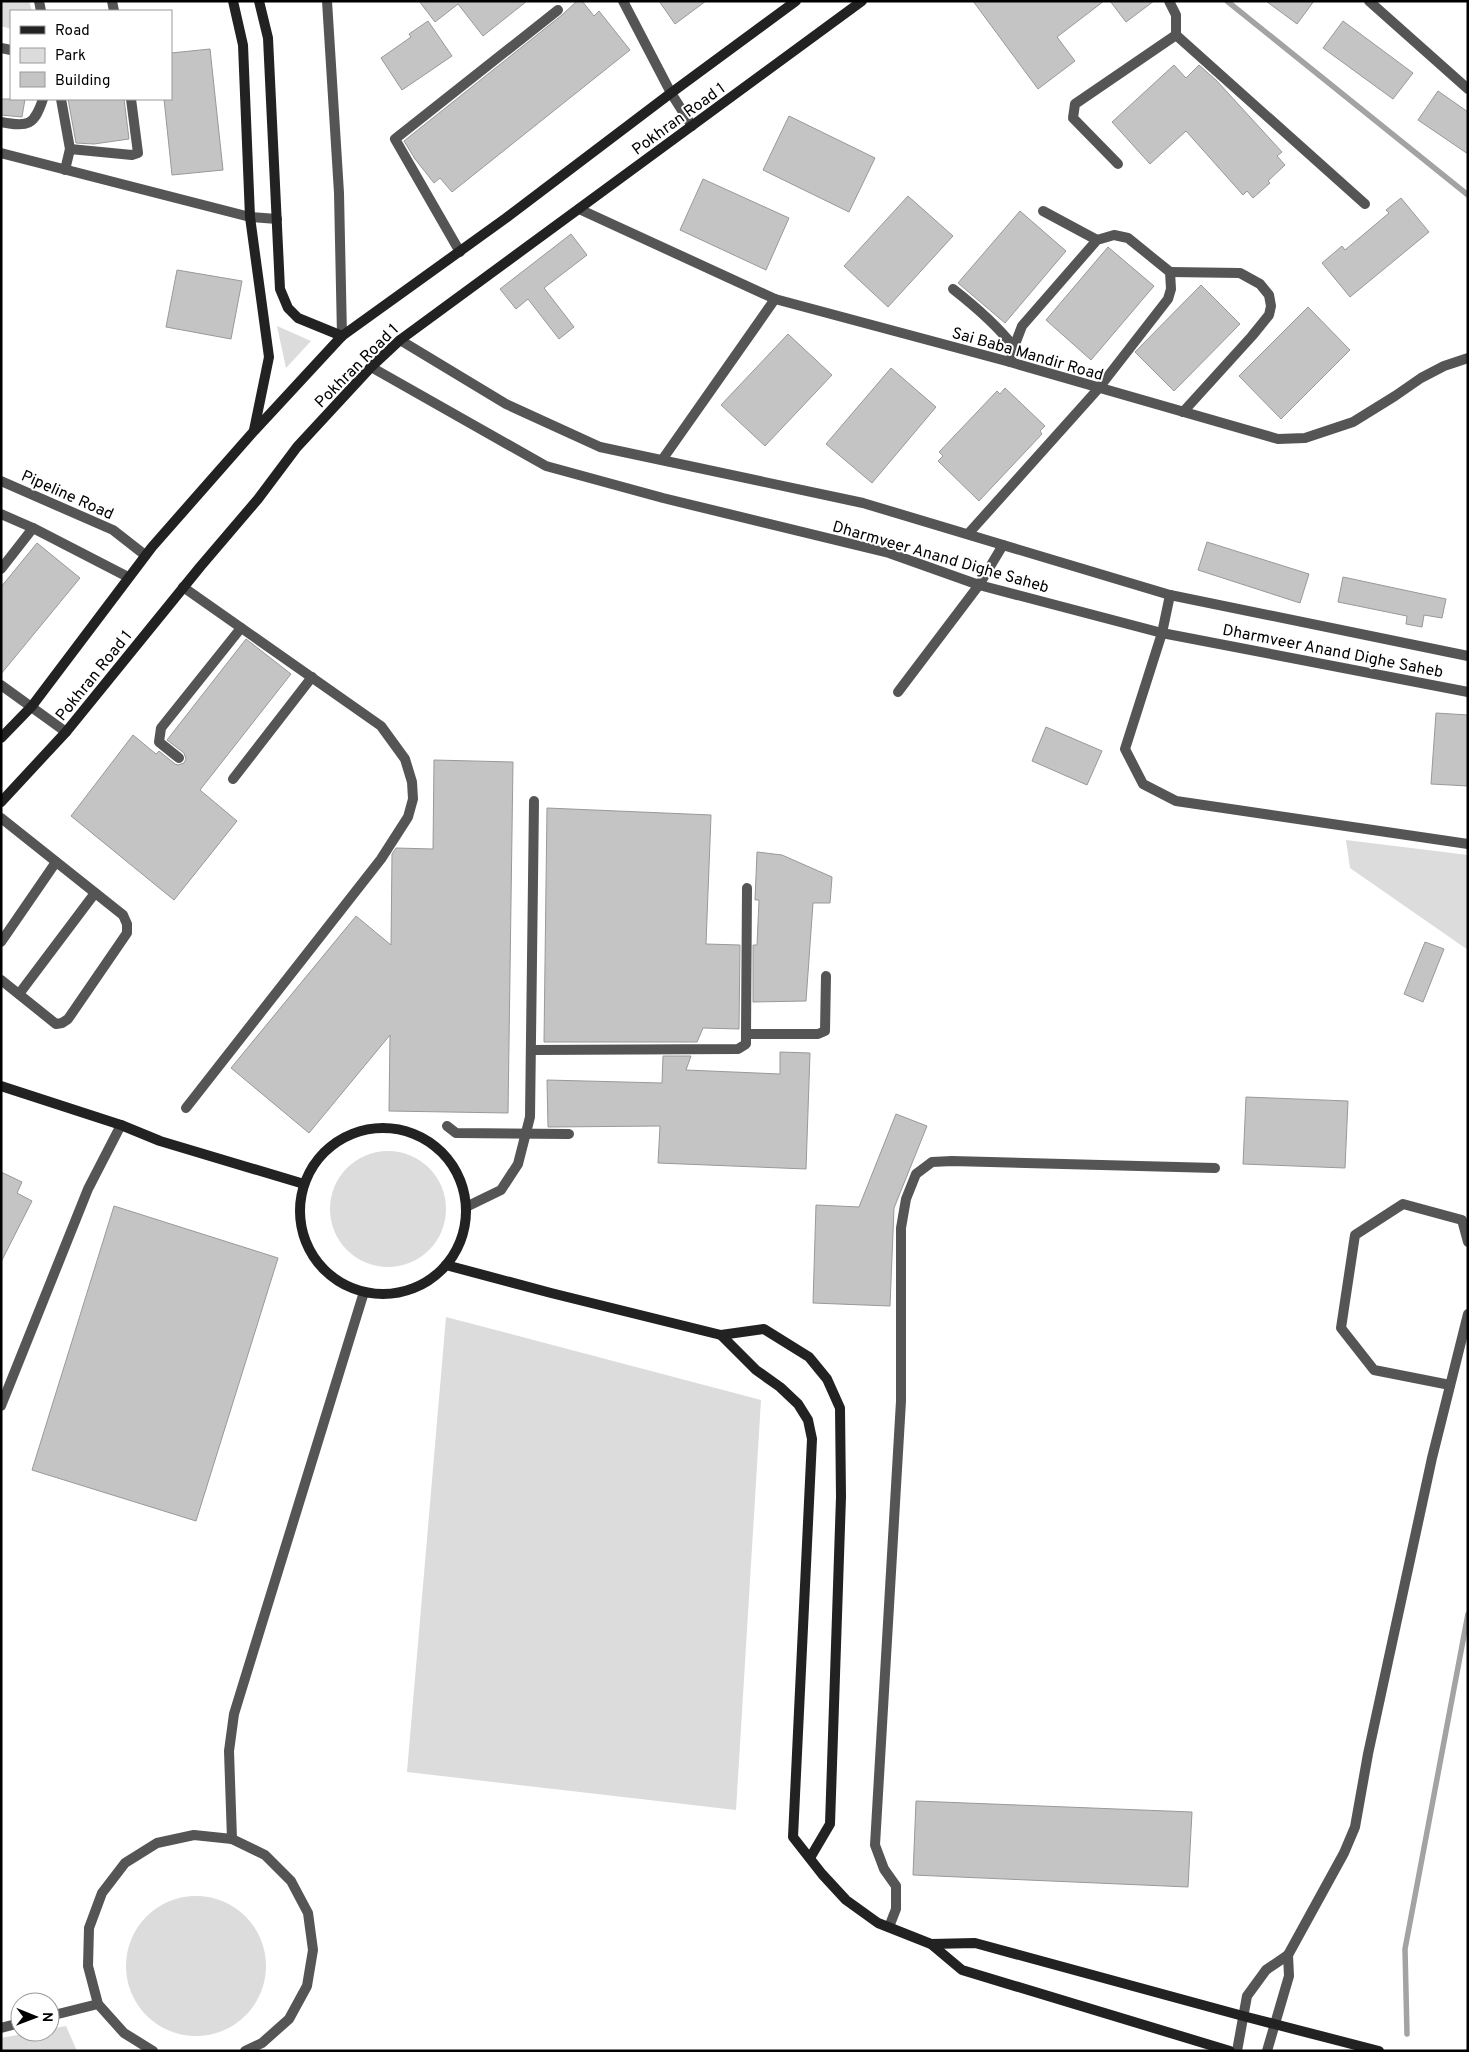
<svg xmlns="http://www.w3.org/2000/svg" width="1469" height="2052" font-family="Overpass,sans-serif">
<style>
.green{fill:#dcdcdc}
.lines{fill:none;stroke-linecap:round;stroke-linejoin:round}
.stream{stroke:#a3a3a3;stroke-width:5.5}
.building{fill:#c4c4c4;stroke:#999}
.lane{stroke:#555;stroke-width:10}
.street{stroke:#555;stroke-width:10}
.secondary{stroke:#222;stroke-width:10}
.labels{text-anchor:middle;stroke-width:4;stroke-linejoin:round;paint-order:stroke}
.street-label{font-size:16px;fill:#000;stroke:#fff}
</style>
<rect width="100%" height="100%" fill="#fff"/>
<g class="green">
<path d="M 1,1 L 29,1 L 32,11 L 11,11 L 11,29 L 1,26 Z"/>
<path d="M 277,326 L 311,341 L 286,368 Z"/>
<path d="M 1346,840 L 1468,855 L 1468,950 L 1350,868 Z"/>
<circle cx="388" cy="1209" r="58"/>
<path d="M 446,1317 L 761,1400 L 736,1810 L 407,1772 Z"/>
<circle cx="196" cy="1966" r="70"/>
<path d="M 66,2026 L 77,2051 L 1,2051 L 1,2038 L 34,2032 L 50,2032 L 50,2029 Z"/>
</g>
<g class="lines">
<g class="stream">
<path d="M 1227,1 L 1468,195"/>
<path d="M 1407,2034 L 1405,1949 L 1468,1614"/>
</g>
</g>
<g class="building">
<path d="M 419,1 L 527,1 L 483,36 L 458,4 L 435,22 Z"/>
<path d="M 577,1 L 582,1 L 594,16 L 599,11 L 630,50 L 452,192 L 440,178 L 434,183 L 415,159 L 404,141 L 562,15 Z"/>
<path d="M 659,1 L 706,1 L 675,24 Z"/>
<path d="M 973,1 L 1104,1 L 1057,37 L 1075,61 L 1038,89 Z"/>
<path d="M 1110,1 L 1154,1 L 1126,22 Z"/>
<path d="M 1266,1 L 1314,1 L 1297,24 Z"/>
<path d="M 428,21 L 452,56 L 402,90 L 381,58 L 411,37 L 409,34 Z"/>
<path d="M 1343,21 L 1413,73 L 1393,99 L 1323,48 Z"/>
<path d="M 210,49 L 223,170 L 172,175 L 164,99 L 171,99 L 171,53 Z"/>
<path d="M 1174,65 L 1186,78 L 1199,65 L 1217,81 L 1282,152 L 1277,156 L 1285,165 L 1268,181 L 1270,183 L 1253,198 L 1247,191 L 1243,195 L 1186,131 L 1150,164 L 1112,122 Z"/>
<path d="M 1438,91 L 1468,112 L 1468,154 L 1418,120 Z"/>
<path d="M 1,99 L 25,99 L 22,117 L 1,115 Z"/>
<path d="M 68,99 L 124,99 L 129,139 L 94,144 L 76,143 Z"/>
<path d="M 789,116 L 875,158 L 849,212 L 763,170 Z"/>
<path d="M 703,179 L 789,218 L 766,270 L 680,230 Z"/>
<path d="M 908,196 L 953,236 L 888,307 L 844,266 Z"/>
<path d="M 1401,198 L 1429,232 L 1350,297 L 1322,263 L 1342,246 L 1345,250 L 1389,213 L 1386,210 Z"/>
<path d="M 1020,211 L 1066,251 L 1005,323 L 958,283 Z"/>
<path d="M 571,234 L 587,255 L 544,288 L 574,327 L 559,339 L 528,299 L 516,309 L 500,289 Z"/>
<path d="M 1108,247 L 1154,286 L 1091,360 L 1046,320 Z"/>
<path d="M 177,270 L 242,281 L 231,339 L 166,327 Z"/>
<path d="M 1201,285 L 1240,324 L 1174,391 L 1135,352 Z"/>
<path d="M 1308,307 L 1350,350 L 1281,419 L 1239,376 Z"/>
<path d="M 788,334 L 832,375 L 765,446 L 721,405 Z"/>
<path d="M 891,368 L 936,407 L 872,483 L 826,444 Z"/>
<path d="M 1005,388 L 1045,426 L 1040,431 L 1042,434 L 979,501 L 938,461 L 943,456 L 939,452 L 997,391 L 1000,394 Z"/>
<path d="M 1207,542 L 1309,574 L 1300,603 L 1198,570 Z"/>
<path d="M 37,543 L 80,578 L 1,674 L 1,587 Z"/>
<path d="M 1343,577 L 1446,599 L 1442,618 L 1424,615 L 1422,627 L 1406,624 L 1407,616 L 1338,602 Z"/>
<path d="M 246,639 L 291,674 L 200,790 L 237,821 L 174,900 L 71,816 L 133,735 L 156,754 L 159,751 L 175,764 L 178,765 L 184,763 L 186,759 L 184,753 L 167,740 Z"/>
<path d="M 1436,713 L 1468,715 L 1468,786 L 1431,784 Z"/>
<path d="M 1046,727 L 1102,751 L 1087,785 L 1032,761 Z"/>
<path d="M 434,760 L 513,762 L 508,1113 L 389,1111 L 390,1035 L 309,1133 L 231,1068 L 356,916 L 391,945 L 392,854 L 396,848 L 433,849 Z"/>
<path d="M 547,808 L 711,815 L 706,944 L 740,945 L 739,1029 L 703,1028 L 697,1042 L 544,1042 Z"/>
<path d="M 757,852 L 782,855 L 832,877 L 830,903 L 813,903 L 806,1001 L 753,1002 L 753,945 L 757,945 L 759,900 L 755,900 Z"/>
<path d="M 1425,942 L 1444,949 L 1423,1002 L 1404,994 Z"/>
<path d="M 780,1052 L 810,1053 L 806,1169 L 658,1163 L 660,1126 L 548,1127 L 547,1080 L 662,1083 L 663,1056 L 691,1056 L 686,1070 L 780,1074 Z"/>
<path d="M 1246,1097 L 1348,1101 L 1345,1168 L 1243,1164 Z"/>
<path d="M 896,1114 L 927,1126 L 894,1208 L 890,1306 L 813,1303 L 816,1205 L 859,1207 Z"/>
<path d="M 1,1172 L 22,1182 L 17,1193 L 32,1201 L 1,1262 Z"/>
<path d="M 114,1206 L 278,1258 L 196,1521 L 32,1470 Z"/>
<path d="M 916,1801 L 1192,1812 L 1188,1887 L 913,1875 Z"/>
</g>
<g class="lines">
<g class="lane">
<path d="M 623,1 L 671,93"/>
<path d="M 460,252 L 395,139 L 558,10"/>
<path d="M 183,587 L 381,726 L 405,759 L 412,782 L 413,799 L 408,817 L 381,859 L 186,1108"/>
<path d="M 179,758 L 159,742 L 161,728 L 241,628"/>
<path d="M 233,779 L 312,677"/>
<path d="M 1,818 L 123,915 L 127,924 L 127,933 L 68,1019 L 62,1023 L 56,1024 L 1,980"/>
<path d="M 1,942 L 56,862"/>
<path d="M 19,994 L 95,893"/>
<path d="M 746,1034 L 747,888"/>
<path d="M 531,1050 L 738,1049 L 746,1044 L 746,1034 L 818,1034 L 825,1031 L 826,976"/>
<path d="M 447,1126 L 456,1133 L 569,1134"/>
<path d="M 466,1207 L 501,1190 L 518,1164 L 530,1117 L 534,801"/>
<path d="M 1,1406 L 88,1189 L 121,1125"/>
<path d="M 232,1839 L 229,1751 L 234,1714 L 364,1292"/>
<path d="M 889,1927 L 896,1909 L 896,1886 L 884,1869 L 875,1845 L 901,1401 L 901,1228 L 906,1199 L 916,1174 L 932,1162 L 952,1161 L 1215,1168"/>
<path d="M 50,2016 L 98,2004"/>
<path d="M 1,2028 L 20,2023"/>
<path d="M 153,2051 L 124,2033 L 98,2004 L 88,1966 L 89,1928 L 102,1893 L 125,1863 L 157,1843 L 194,1835 L 232,1839 L 265,1855 L 291,1881 L 308,1913 L 313,1950 L 307,1986 L 289,2019 L 262,2043 L 245,2051"/>
</g>
<g class="street">
<path d="M 39,1 L 41,11"/>
<path d="M 112,1 L 114,11"/>
<path d="M 327,1 L 339,193 L 342,336"/>
<path d="M 1169,1 L 1176,15 L 1176,35 L 1365,204"/>
<path d="M 1369,1 L 1468,89"/>
<path d="M 1,48 L 11,50"/>
<path d="M 671,93 L 692,126"/>
<path d="M 61,99 L 70,149 L 65,170"/>
<path d="M 1,122 C 28,127 34,126 43,99"/>
<path d="M 70,149 L 132,155 L 138,153 L 131,99"/>
<path d="M 1,153 L 250,217 L 277,219"/>
<path d="M 1118,164 L 1073,118 L 1075,104 L 1176,35"/>
<path d="M 579,209 L 775,299 L 1010,362 L 1278,439 L 1305,438 L 1353,422 L 1395,396 L 1421,378 L 1444,366 L 1468,358"/>
<path d="M 1043,211 L 1097,240"/>
<path d="M 1170,272 L 1240,273 L 1260,284 L 1269,295 L 1271,306 L 1269,315 L 1252,336 L 1183,412"/>
<path d="M 953,289 C 976,307 996,324 1014,347"/>
<path d="M 400,340 L 506,404 L 600,447 L 863,503 L 1170,595 L 1468,656"/>
<path d="M 371,367 L 546,466 L 663,498 L 889,553 L 979,585 L 1162,633 L 1468,692"/>
<path d="M 662,460 L 775,299"/>
<path d="M 1,481 L 113,530 L 145,555"/>
<path d="M 1,514 L 33,528 L 1,569"/>
<path d="M 33,528 L 128,577"/>
<path d="M 968,534 L 1098,389 L 1168,299 L 1171,289 L 1170,272 L 1128,238 L 1114,235 L 1097,240 L 1022,326 L 1014,347 L 1010,362"/>
<path d="M 1170,595 L 1162,633 L 1125,749 L 1143,784 L 1176,801 L 1468,844"/>
<path d="M 1,685 L 66,732"/>
<path d="M 898,692 L 979,585 L 1003,545"/>
<path d="M 1450,1385 L 1374,1370 L 1341,1328 L 1355,1235 L 1403,1204 L 1462,1220 L 1468,1242"/>
<path d="M 1288,1955 L 1344,1853 L 1355,1827 L 1368,1754 L 1432,1458 L 1468,1314"/>
<path d="M 1237,2051 L 1247,1996 L 1266,1970 L 1288,1955 L 1289,1976 L 1267,2051"/>
</g>
<g class="secondary">
<path d="M 233,1 L 243,45 L 250,217 L 269,357 L 254,430"/>
<path d="M 259,1 L 268,38 L 280,289 L 288,308 L 298,318 L 342,336"/>
<path d="M 1,738 L 32,706 L 152,547 L 254,431 L 342,336 L 506,218 L 671,93 L 796,1"/>
<path d="M 1,802 L 66,732 L 200,567 L 258,499 L 297,447 L 371,367 L 400,340 L 862,1"/>
<path d="M 1,1086 L 121,1125 L 160,1141 L 304,1184"/>
<circle cx="383" cy="1211" r="83"/>
<path d="M 446,1265 L 551,1293 L 721,1335 L 764,1329 L 809,1357 L 827,1379 L 840,1408 L 841,1497 L 830,1824 L 810,1858"/>
<path d="M 721,1335 L 756,1370 L 780,1387 L 798,1404 L 808,1420 L 812,1439 L 793,1837 L 822,1874 L 846,1900 L 878,1923 L 931,1944 L 962,1970 L 1230,2051"/>
<path d="M 931,1944 L 975,1943 L 1243,2016 L 1379,2051"/>
</g>
</g>
<g class="labels">
<g class="street-label">
<text transform="translate(678 118) rotate(-36)" y="6">Pokhran Road 1</text>
<text transform="translate(1028 353) rotate(16)" y="6">Sai Baba Mandir Road</text>
<text transform="translate(356 365) rotate(-45)" y="6">Pokhran Road 1</text>
<text transform="translate(68 494) rotate(24)" y="6">Pipeline Road</text>
<text transform="translate(941 556) rotate(16)" y="6">Dharmveer Anand Dighe Saheb</text>
<text transform="translate(1333 650) rotate(11)" y="6">Dharmveer Anand Dighe Saheb</text>
<text transform="translate(93 675) rotate(-51)" y="6">Pokhran Road 1</text>
</g>
</g>
<rect width="1469" height="2052" fill="none" stroke="#000000" stroke-width="5"/>
<rect x="10" y="10" width="162" height="90" fill="#ffffff" stroke="#999999"/>
<rect x="20" y="26" width="25" height="8" fill="#222222" stroke="#999999"/>
<text x="55" y="35" font-size="15" fill="#000000">Road</text>
<rect x="20" y="48" width="25" height="15" fill="#dcdcdc" stroke="#999999"/>
<text x="55" y="60" font-size="15" fill="#000000">Park</text>
<rect x="20" y="72" width="25" height="15" fill="#c4c4c4" stroke="#999999"/>
<text x="55" y="85" font-size="15" fill="#000000">Building</text>
<g transform="translate(35 2017) rotate(91)"><circle r="24" fill="#ffffff" stroke="#999999"/>
<path d="M0-4L9 19L0 12L-9 19Z" fill="#000000"/>
<text y="-8" font-size="14" font-weight="bold" text-anchor="middle" fill="#000000">N</text>
</g>
</svg>
